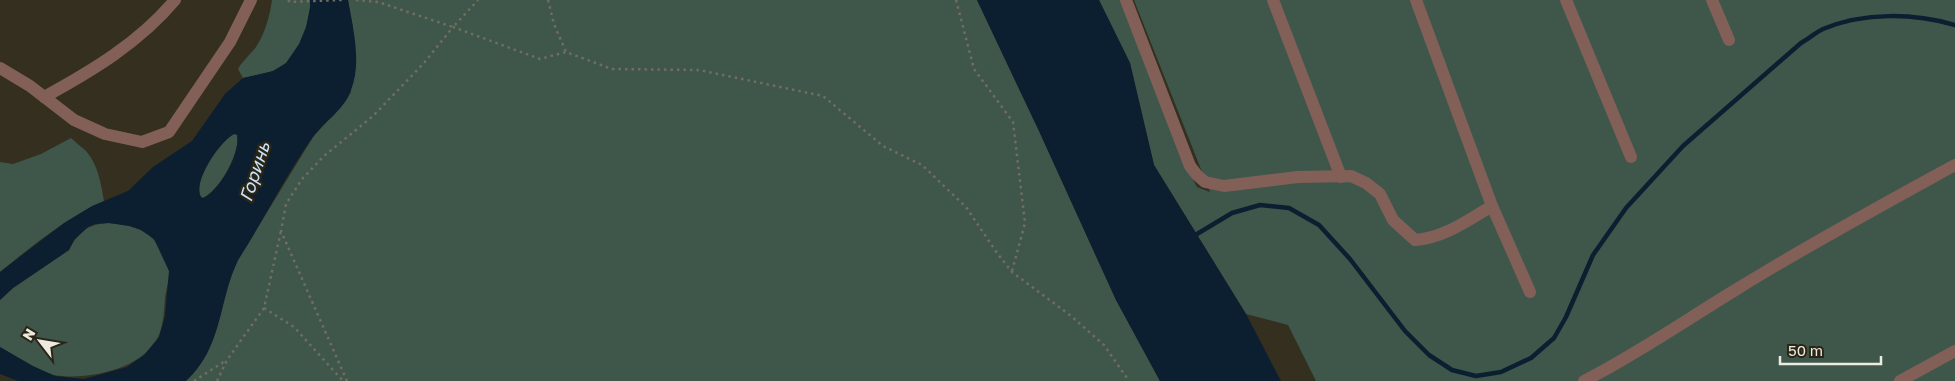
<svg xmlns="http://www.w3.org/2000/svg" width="1955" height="381" font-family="'Golos Text',sans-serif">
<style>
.green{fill:#3f574b}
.water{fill:#0b1f31;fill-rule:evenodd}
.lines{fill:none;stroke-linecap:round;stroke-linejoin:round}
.stream{stroke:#0b1f31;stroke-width:4.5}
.path{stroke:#716d5f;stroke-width:2.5;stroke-dasharray:2.5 4;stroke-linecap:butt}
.minor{stroke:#826057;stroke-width:12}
.labels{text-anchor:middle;stroke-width:5;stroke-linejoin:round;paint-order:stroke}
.water-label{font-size:18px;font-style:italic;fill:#cae3fd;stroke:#2a2516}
</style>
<rect width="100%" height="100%" fill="#342f1f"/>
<g class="green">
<path d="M 272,0 L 310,0 C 311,21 300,55 281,67 C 270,74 256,75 243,78 L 238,69 C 243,60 250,55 256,47 C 265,34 270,15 272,0 Z"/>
<path d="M 348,0 L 977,0 L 1039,131 L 1116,300 L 1160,381 L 186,381 C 223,347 218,302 238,260 L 313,137 L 346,100 L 351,92 L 353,27 Z"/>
<path d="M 1099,0 L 1122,0 L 1187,168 L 1197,187 L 1210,192 L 1134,0 L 1955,0 L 1955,381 L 1316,381 L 1288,325 L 1246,314 L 1154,165 L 1130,63 Z"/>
<path d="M 234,134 L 237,134 C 241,152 219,191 203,198 L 201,197 C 192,182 220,141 234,134 Z"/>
<path d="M 71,138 C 76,143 82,147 86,151 C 98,164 101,184 104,201 C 65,219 33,245 0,272 L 0,162 L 13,164 L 41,154 Z"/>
<path d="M 109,223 C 124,225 144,227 154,240 C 160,247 167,262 169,271 C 170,279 166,289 165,298 C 164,311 164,322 159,335 C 145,369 87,381 54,375 C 34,369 17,357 0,347 L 0,300 L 13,288 L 69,250 C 79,231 88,224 109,223 Z"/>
</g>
<g class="water">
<path d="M 310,0 L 348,0 C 353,29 362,62 351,90 C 345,109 325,121 313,137 C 285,176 264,220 238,260 C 218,302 223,347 186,381 L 18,381 L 0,374 L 0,347 L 33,366 L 55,376 L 84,379 L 127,367 L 144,355 L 159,337 L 165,316 L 169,271 L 154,239 L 141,230 L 130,226 L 109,223 L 95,224 L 88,227 L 74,240 L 69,250 L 13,288 L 0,300 L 0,272 L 64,223 L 92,206 L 128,191 L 153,167 L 192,141 L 225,94 L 243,78 L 273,71 L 286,63 L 299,44 L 306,27 L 310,8 ZM 234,134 L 237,135 C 241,153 220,190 203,198 L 201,197 C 192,182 220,141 234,134 Z"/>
<path d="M 977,0 L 1099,0 L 1130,63 L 1154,165 L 1246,314 L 1281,381 L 1160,381 L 1116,300 L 1039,131 Z"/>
</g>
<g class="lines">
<path class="stream" d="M 1192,237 L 1232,213 L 1260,205 L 1289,208 L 1319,225 L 1350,259 L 1405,331 L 1429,355 L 1452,370 L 1476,376 L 1501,372 L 1531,358 L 1554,338 L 1566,317 L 1593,255 L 1626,208 L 1683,146 L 1801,43 C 1808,39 1815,33 1823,29 C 1864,12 1913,13 1955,25"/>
<g class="path">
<path d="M 288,0 L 290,2 L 342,0"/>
<path d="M 356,0 L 378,2 L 453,27 L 478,0"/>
<path d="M 548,0 L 554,24 L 566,52"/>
<path d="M 956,0 L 974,69 L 1013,122 L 1025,223 L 1012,271"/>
<path d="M 264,308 L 294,327 L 343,381"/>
<path d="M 194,381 L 225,361"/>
<path d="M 217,381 L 227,360 L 264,308 L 281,231"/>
<path d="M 347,381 L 281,231 L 286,204 L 302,179 L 324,156 L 373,116 L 424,63 L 453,27 L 540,59 L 566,52 L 612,69 L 699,70 L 823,96 L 883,146 L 922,165 L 966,207 L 997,253 L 1012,272 L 1071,316 L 1104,345 L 1129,381"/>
</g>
<g class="minor">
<path d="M 1126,0 L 1190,166 L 1197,175 L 1205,182 L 1224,186 L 1298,177 L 1351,176 L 1366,183 L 1380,194 L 1393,220 L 1415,240 C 1444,238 1468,220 1492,206"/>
<path d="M 1273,0 L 1341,177"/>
<path d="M 1416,0 L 1492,206 L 1530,292"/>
<path d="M 1566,0 L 1631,157"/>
<path d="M 1712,0 L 1729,40"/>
<path d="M 0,68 L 30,86 L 74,120 L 105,134 L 142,142 L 169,132 L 230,42 L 251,0"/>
<path d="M 44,97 C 92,71 140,42 175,0"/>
<path d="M 1584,381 C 1637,354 1686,320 1737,289 C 1808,245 1882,205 1955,165"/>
<path d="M 1900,381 L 1955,351"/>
</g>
</g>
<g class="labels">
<g class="water-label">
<text transform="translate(255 172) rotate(-72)" y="6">Горинь</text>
</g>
</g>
<g transform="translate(40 341) rotate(301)" stroke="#2a2516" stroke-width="4" paint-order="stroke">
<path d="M0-4L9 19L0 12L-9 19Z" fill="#edeae0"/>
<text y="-8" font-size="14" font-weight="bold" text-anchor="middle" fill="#edeae0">N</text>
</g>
<path d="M1780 356v8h101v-8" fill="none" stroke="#edeae0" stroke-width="2.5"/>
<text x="1788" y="356" font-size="15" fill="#edeae0" stroke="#2a2516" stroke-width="4" paint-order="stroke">50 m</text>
</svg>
